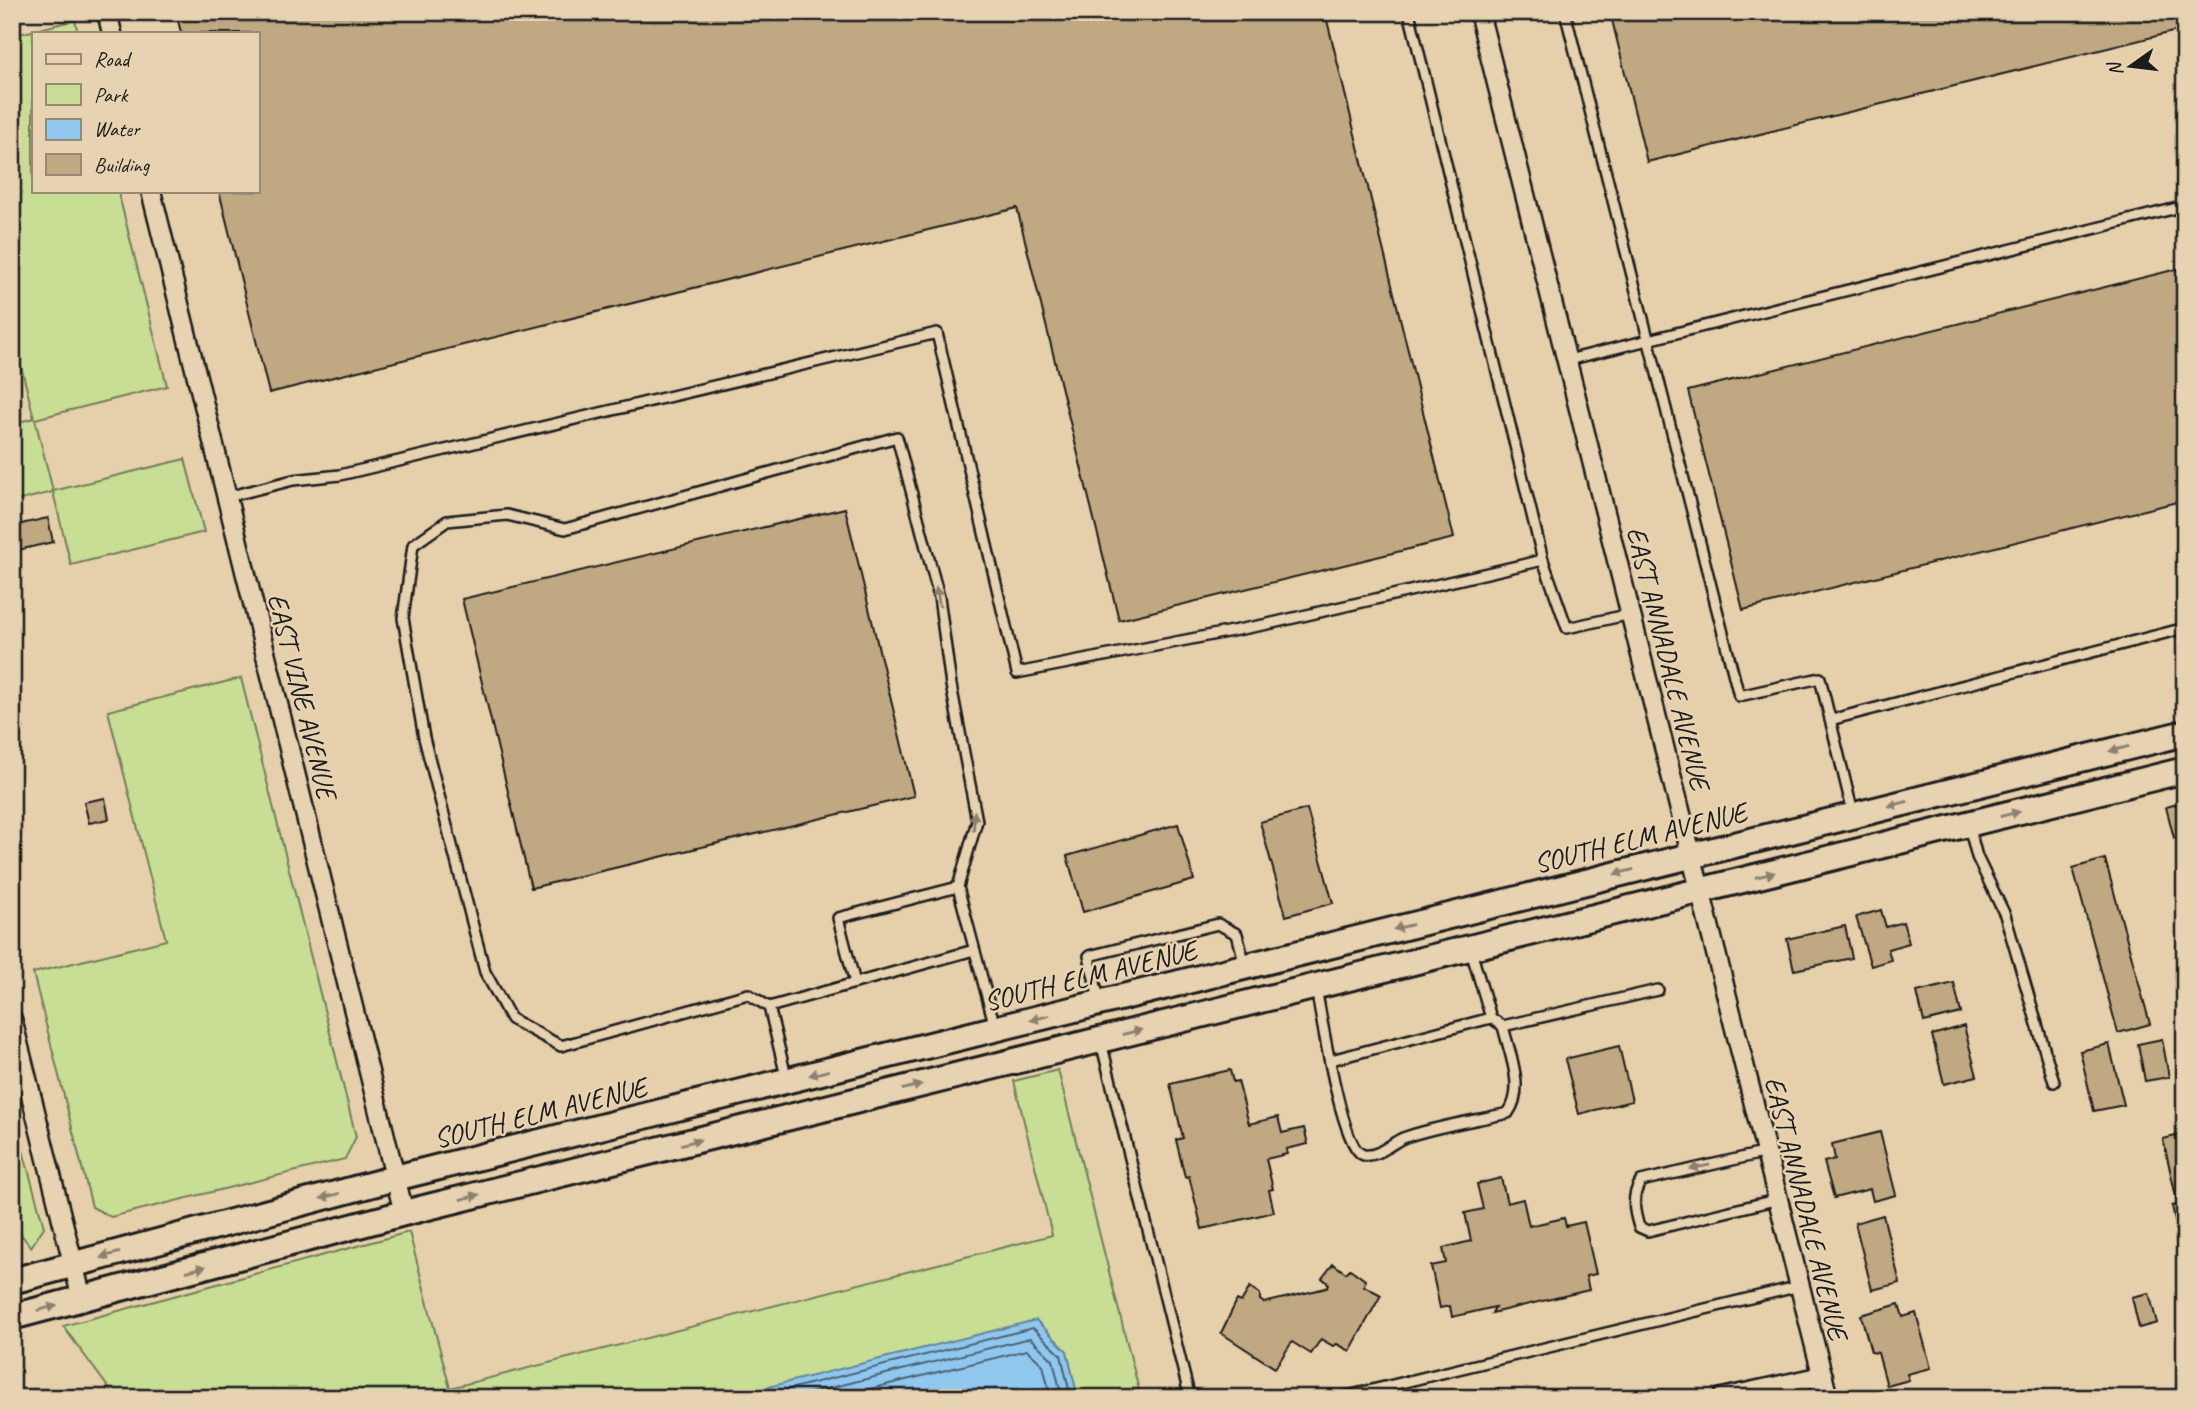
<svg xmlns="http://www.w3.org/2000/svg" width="2197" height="1410" font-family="Caveat,sans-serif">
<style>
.green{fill:#c7de94;stroke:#727d58;stroke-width:2}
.water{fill:#90c7ee;stroke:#62839a;stroke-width:2}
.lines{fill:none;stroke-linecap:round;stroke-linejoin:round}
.shore{stroke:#4a6070;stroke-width:2}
.building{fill:#c0a882;stroke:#1c1c1c;stroke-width:2}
.service-casing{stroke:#1c1c1c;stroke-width:14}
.minor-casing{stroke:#1c1c1c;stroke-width:23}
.secondary-casing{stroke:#1c1c1c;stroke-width:30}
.service{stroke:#e7d2b1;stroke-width:9}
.minor{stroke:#e7d2b1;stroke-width:18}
.secondary{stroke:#e7d2b1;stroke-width:24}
.oneway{fill:#8c806e}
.labels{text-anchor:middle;stroke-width:5;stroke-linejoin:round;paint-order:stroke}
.street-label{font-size:28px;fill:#1c1c1c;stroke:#e7d2b1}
</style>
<rect width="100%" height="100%" fill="#e6d0ac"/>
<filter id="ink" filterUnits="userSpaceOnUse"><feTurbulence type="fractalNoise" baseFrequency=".0143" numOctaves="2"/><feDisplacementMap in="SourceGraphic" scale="14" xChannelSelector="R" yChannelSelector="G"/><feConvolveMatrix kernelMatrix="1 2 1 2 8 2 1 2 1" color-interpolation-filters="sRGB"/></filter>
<g filter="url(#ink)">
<g class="green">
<path d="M 75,20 L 78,33 L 33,33 L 33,191 L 118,191 L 167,386 L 35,419 L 53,491 L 185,459 L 204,532 L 71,565 L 53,492 L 12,502 L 12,424 L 34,418 L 16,346 L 12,346 L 12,36 Z"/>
<path d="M 241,678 L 356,1137 L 345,1159 L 111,1217 L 92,1207 L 33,973 L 166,940 L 108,711 Z"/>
<path d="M 1058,1070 L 1141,1398 L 116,1398 L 63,1326 L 409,1232 L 450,1388 L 1052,1235 L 1014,1081 Z"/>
<path d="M 12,1111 L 44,1227 L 31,1247 L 12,1223 Z"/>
</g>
<path class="water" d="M 1036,1320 L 1067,1351 L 1078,1398 L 724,1398 Z"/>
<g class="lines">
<g class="shore">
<path d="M 753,1398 L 1033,1328 L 1061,1355 L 1071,1398"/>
<path d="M 790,1398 L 1030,1338 L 1053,1360 L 1062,1398"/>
<path d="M 833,1398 L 1027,1350 L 1043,1365 L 1051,1398"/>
</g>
</g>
<g class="building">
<path d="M 192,12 L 1325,12 L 1454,538 L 1119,620 L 1017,208 L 269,393 L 219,191 L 257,191 L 257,33 L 181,33 L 177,16 Z"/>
<path d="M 1610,12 L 2185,12 L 2185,29 L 1647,162 Z"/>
<path d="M 2185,267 L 2185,500 L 1743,610 L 1688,391 Z"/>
<path d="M 845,508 L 914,796 L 531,888 L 462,599 Z"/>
<path d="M 48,518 L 53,542 L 14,551 L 12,526 Z"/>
<path d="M 12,689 L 23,728 L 12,731 Z"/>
<path d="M 105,798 L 109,819 L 89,823 L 84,802 Z"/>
<path d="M 2185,802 L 2185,835 L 2174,838 L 2166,807 Z"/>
<path d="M 1307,809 L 1333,903 L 1286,916 L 1260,822 Z"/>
<path d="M 1178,824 L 1194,880 L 1083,912 L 1067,856 Z"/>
<path d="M 2105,859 L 2150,1024 L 2118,1033 L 2073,868 Z"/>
<path d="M 1881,910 L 1886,927 L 1903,922 L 1909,943 L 1888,949 L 1891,960 L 1871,966 L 1856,917 Z"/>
<path d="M 1845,926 L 1852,958 L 1794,970 L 1787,939 Z"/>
<path d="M 1954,983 L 1961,1013 L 1924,1022 L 1917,992 Z"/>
<path d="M 1964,1026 L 1977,1076 L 1944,1084 L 1932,1035 Z"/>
<path d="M 2162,1039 L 2169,1077 L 2145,1081 L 2138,1044 Z"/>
<path d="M 2109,1044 L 2124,1105 L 2094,1111 L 2080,1051 Z"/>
<path d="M 1619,1046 L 1632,1101 L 1579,1114 L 1565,1059 Z"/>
<path d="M 1230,1070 L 1233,1082 L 1238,1081 L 1249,1124 L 1278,1117 L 1282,1133 L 1304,1128 L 1308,1144 L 1286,1149 L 1287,1154 L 1266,1159 L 1273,1189 L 1269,1190 L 1274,1212 L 1202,1229 L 1189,1176 L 1185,1177 L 1176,1140 L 1183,1138 L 1170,1084 Z"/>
<path d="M 1880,1132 L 1896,1195 L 1873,1201 L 1870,1189 L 1834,1198 L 1824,1162 L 1835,1159 L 1832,1144 Z"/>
<path d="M 2176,1136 L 2185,1176 L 2185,1199 L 2177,1201 L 2163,1139 Z"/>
<path d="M 1501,1178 L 1507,1203 L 1523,1199 L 1529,1226 L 1564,1218 L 1566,1226 L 1584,1222 L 1596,1274 L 1586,1276 L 1589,1290 L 1492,1313 L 1495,1307 L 1452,1317 L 1450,1306 L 1440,1308 L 1431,1266 L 1446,1263 L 1443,1248 L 1471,1241 L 1465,1213 L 1483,1209 L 1477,1184 Z"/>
<path d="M 2185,1203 L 2185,1238 L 2179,1238 L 2172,1206 Z"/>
<path d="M 1883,1215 L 1900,1283 L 1872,1290 L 1855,1223 Z"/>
<path d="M 1333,1264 L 1346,1273 L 1350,1269 L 1365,1280 L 1364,1286 L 1381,1295 L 1350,1351 L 1337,1344 L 1333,1346 L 1321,1339 L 1311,1354 L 1292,1342 L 1275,1368 L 1221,1333 L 1237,1300 L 1241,1302 L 1250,1287 L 1260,1294 L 1260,1300 L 1264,1303 L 1326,1288 L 1329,1284 L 1322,1278 Z"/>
<path d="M 2149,1293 L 2157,1323 L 2139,1328 L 2132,1297 Z"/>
<path d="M 1899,1304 L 1903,1317 L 1916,1313 L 1931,1368 L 1907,1374 L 1909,1380 L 1887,1386 L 1878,1353 L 1871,1352 L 1861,1315 Z"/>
</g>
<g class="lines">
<g class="service-casing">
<g id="service">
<path d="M 1565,12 L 1739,696 L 1820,678 L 1853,813"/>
<path d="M 1568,360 L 2185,206"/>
<path d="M 227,497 L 293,480 L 340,475 L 937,333 L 1017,673 L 1268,624 L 1543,560 L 1409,12"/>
<path d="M 1543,560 L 1567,628 L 1631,614"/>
<path d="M 1830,720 L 2185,628"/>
<path d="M 1969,826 L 1977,857 L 2005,915 L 2054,1082"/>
<path d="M 974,950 L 769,1007 L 748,994 L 561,1046 L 511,1019 L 485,972 L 424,738 L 403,618 L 413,545 L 447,521 L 507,515 L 565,529 L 897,437 L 939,597 L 951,685 L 977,821 L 958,887 L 995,1027"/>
<path d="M 855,983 L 838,918 L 958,887"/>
<path d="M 1316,988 C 1321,1014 1342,1151 1364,1155 C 1379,1157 1391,1143 1403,1138 C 1436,1126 1474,1121 1508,1113 C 1526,1089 1509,1053 1503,1026 L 1491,1018 L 1471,951"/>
<path d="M 1099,1000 L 1089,956 L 1218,924 L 1237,934 L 1245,965"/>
<path d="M 769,1007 L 787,1080"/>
<path d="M 1503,1026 L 1658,990"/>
<path d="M 1101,1042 L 1190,1398"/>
<path d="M 1331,1060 L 1491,1018"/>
<path d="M 1767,1152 L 1641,1181 C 1631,1196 1634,1211 1639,1227 L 1648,1231 L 1779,1199"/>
<path d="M 1339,1398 L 1800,1286"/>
</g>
</g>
<g class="minor-casing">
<g id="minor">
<path d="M 107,12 L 112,33"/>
<path d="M 1479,12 L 1828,1398"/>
<path d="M 151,191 L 404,1213"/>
<path d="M 12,1019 L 82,1299"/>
<path d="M 1722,1398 L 1823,1376"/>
</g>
</g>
<g class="secondary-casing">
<g id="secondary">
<path d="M 12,1281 L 395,1178 L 2185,733"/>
<path d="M 12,1317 L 404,1213 L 2185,770"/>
</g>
</g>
<use href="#service" class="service"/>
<use href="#minor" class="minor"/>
<use href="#secondary" class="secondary"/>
</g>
<defs><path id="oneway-solid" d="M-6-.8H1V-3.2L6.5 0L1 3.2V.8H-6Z" transform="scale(1.75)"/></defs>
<g class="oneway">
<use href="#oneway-solid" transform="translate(938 597) rotate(-101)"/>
<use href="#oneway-solid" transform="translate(2119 749) rotate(166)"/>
<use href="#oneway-solid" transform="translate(1898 804) rotate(166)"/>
<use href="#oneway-solid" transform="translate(2010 814) rotate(-14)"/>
<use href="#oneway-solid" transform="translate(974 821) rotate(-87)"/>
<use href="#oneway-solid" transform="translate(1624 872) rotate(166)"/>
<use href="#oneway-solid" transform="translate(1765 875) rotate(-14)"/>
<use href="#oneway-solid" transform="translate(1403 927) rotate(166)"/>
<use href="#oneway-solid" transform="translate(1040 1018) rotate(166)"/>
<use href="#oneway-solid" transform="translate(1132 1032) rotate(-14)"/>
<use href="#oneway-solid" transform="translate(819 1073) rotate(166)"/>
<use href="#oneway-solid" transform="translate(912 1087) rotate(-14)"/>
<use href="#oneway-solid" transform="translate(691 1142) rotate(-14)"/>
<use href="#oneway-solid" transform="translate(1700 1167) rotate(168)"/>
<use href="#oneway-solid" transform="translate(330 1196) rotate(165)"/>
<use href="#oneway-solid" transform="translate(470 1197) rotate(-14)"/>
<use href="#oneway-solid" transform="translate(110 1255) rotate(165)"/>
<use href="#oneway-solid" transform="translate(196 1269) rotate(-15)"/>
<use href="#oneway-solid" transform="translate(47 1308) rotate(-14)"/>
</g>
</g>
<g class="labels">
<g class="street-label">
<text transform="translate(1669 658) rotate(76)" y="10">EAST ANNADALE AVENUE</text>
<text transform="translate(303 696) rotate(76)" y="10">EAST VINE AVENUE</text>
<text transform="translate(1640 837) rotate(-14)" y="10">SOUTH ELM AVENUE</text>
<text transform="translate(1090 975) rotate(-14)" y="10">SOUTH ELM AVENUE</text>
<text transform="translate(540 1112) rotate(-14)" y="10">SOUTH ELM AVENUE</text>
<text transform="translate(1807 1208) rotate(76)" y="10">EAST ANNADALE AVENUE</text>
</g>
</g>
<rect width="2197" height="1410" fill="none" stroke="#e7d2b1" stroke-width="42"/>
<rect x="21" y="21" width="2155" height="1368" fill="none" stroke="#1c1c1c" stroke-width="2.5" filter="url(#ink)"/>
<rect x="32" y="32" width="228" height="161" fill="#e7d2b1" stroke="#968975" stroke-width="2"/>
<rect x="46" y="54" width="35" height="10" fill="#e7d2b1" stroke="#968975" stroke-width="2"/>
<text x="94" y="66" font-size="21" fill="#1c1c1c">Road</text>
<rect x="46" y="84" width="35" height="21" fill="#c7de94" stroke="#968975" stroke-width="2"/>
<text x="94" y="102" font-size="21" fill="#1c1c1c">Park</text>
<rect x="46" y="119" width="35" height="21" fill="#90c7ee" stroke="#968975" stroke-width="2"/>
<text x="94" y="136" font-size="21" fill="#1c1c1c">Water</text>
<rect x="46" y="154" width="35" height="21" fill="#c0a882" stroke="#968975" stroke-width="2"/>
<text x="94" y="172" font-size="21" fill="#1c1c1c">Building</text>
<g transform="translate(2131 66) rotate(256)" stroke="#e7d2b1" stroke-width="5" paint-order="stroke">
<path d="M0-5L12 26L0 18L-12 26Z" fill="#1c1c1c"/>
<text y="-10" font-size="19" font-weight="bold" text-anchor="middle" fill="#1c1c1c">N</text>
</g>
</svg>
